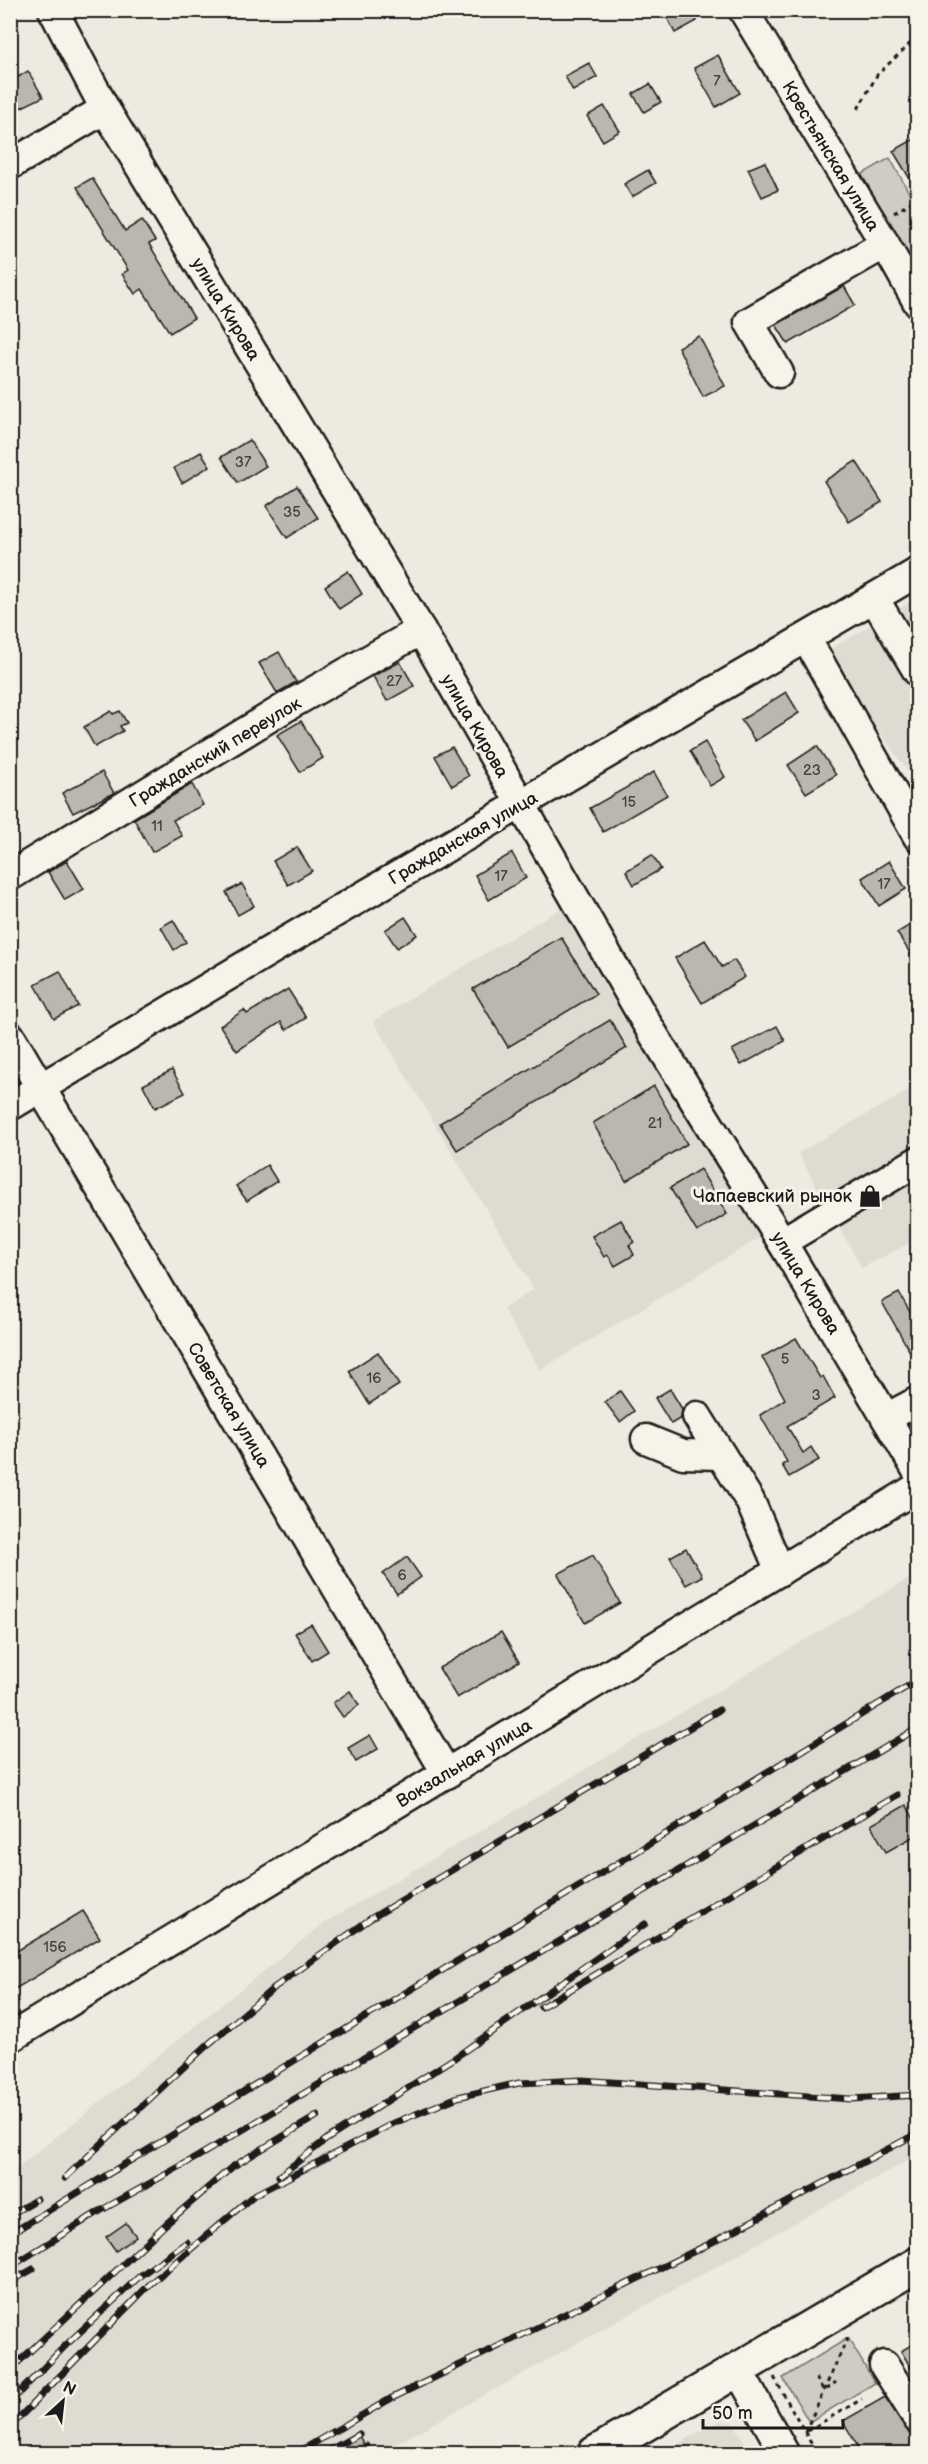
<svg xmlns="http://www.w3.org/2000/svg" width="928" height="2464" font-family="'Balsamiq Sans',sans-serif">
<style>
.built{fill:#dedbd1}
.green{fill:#cfccc3;stroke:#767470;stroke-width:1.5}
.building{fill:#bab7af;stroke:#1c1c1c;stroke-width:1.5}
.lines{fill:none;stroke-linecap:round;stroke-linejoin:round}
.minor-casing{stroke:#1c1c1c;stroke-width:33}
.major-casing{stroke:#1c1c1c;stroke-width:38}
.path{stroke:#1c1c1c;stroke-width:3;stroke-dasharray:4.5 4.5;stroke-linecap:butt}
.minor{stroke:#f7f3e8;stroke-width:28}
.major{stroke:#f7f3e8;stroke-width:33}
.rail-casing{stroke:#1c1c1c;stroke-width:7}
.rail{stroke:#f7f3e8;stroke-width:4.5;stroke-dasharray:14;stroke-linecap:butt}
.labels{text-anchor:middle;stroke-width:6;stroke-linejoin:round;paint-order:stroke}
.number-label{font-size:15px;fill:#444341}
.street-label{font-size:18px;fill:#1c1c1c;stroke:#f7f3e8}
.poi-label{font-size:18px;fill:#1c1c1c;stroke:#f7f3e8;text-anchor:end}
</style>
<rect width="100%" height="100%" fill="#eeeae0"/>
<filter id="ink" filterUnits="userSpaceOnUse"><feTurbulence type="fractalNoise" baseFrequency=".0167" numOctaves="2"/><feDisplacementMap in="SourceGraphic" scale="12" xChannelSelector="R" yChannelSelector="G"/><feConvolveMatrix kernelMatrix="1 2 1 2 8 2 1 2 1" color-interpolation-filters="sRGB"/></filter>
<g filter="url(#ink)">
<g class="built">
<path d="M 917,598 L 917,783 L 822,654 Z"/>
<path d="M 563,907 L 761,1237 L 540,1370 L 503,1309 L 534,1289 L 373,1021 Z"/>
<path d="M 917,1086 L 917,1239 L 862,1268 L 798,1153 Z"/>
<path d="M 917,1574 L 917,2155 L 380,2453 L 11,2454 L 11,2173 L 324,1923 Z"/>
<path d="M 721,2420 L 734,2424 L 751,2453 L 661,2453 Z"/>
</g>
<g class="green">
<path d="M 890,158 L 917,207 L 917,269 L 914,271 L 859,176 Z"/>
<path d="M 848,2338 L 875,2383 L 809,2422 L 783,2378 Z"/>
</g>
<g class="building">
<path d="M 663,10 L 691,10 L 697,21 L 675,33 Z"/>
<path d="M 718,55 L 740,93 L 716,107 L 694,68 Z"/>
<path d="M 589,63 L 597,77 L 573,91 L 565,76 Z"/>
<path d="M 28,71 L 43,97 L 10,113 L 10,82 Z"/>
<path d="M 650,84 L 661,102 L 644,112 L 633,94 Z"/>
<path d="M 604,106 L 620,131 L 603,141 L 587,116 Z"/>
<path d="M 918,137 L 918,192 L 893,151 Z"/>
<path d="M 765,162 L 778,190 L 762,197 L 748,169 Z"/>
<path d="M 648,170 L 656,183 L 632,197 L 624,184 Z"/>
<path d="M 92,178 L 125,231 L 142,220 L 155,241 L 149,244 L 194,318 L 170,333 L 142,289 L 135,294 L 122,274 L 128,270 L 77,187 Z"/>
<path d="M 844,286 L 855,305 L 788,344 L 776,325 Z"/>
<path d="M 699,336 L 725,386 L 703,397 L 678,347 Z"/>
<path d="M 249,440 L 266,466 L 238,483 L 221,457 Z"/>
<path d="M 201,452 L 210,466 L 182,483 L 174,468 Z"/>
<path d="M 856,461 L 882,502 L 849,522 L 824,481 Z"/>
<path d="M 297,486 L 318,518 L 287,538 L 266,506 Z"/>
<path d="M 348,571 L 362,594 L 339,609 L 325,586 Z"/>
<path d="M 279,652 L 296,682 L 277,693 L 259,663 Z"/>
<path d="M 400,662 L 414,686 L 387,701 L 373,676 Z"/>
<path d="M 786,692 L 799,713 L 755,741 L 741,720 Z"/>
<path d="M 111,711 L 113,714 L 120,711 L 127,723 L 120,726 L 123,731 L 95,747 L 84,727 Z"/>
<path d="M 301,721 L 323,758 L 300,772 L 277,735 Z"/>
<path d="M 705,742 L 725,777 L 710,786 L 690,751 Z"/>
<path d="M 817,746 L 836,775 L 806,793 L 788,765 Z"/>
<path d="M 452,747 L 469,776 L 452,786 L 435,756 Z"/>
<path d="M 102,772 L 114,793 L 73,813 L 62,793 Z"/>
<path d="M 654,772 L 667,795 L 603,832 L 590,808 Z"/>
<path d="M 192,784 L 203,805 L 173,820 L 182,836 L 152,852 L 134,819 Z"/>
<path d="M 297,847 L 312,871 L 288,885 L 273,861 Z"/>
<path d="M 512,853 L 526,878 L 489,900 L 475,875 Z"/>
<path d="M 652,855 L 661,869 L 634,885 L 626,871 Z"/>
<path d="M 67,861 L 84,889 L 65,900 L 48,872 Z"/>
<path d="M 889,861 L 906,889 L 879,906 L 862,878 Z"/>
<path d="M 242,884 L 254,906 L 238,915 L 226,892 Z"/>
<path d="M 405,917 L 417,935 L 397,948 L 385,930 Z"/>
<path d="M 173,920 L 186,942 L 174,950 L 161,927 Z"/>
<path d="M 918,920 L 918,965 L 897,933 Z"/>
<path d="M 561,937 L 596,994 L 508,1047 L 473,989 Z"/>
<path d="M 705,940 L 722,967 L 734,960 L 745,977 L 702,1003 L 675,958 Z"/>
<path d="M 60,971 L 78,1006 L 54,1019 L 35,984 Z"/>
<path d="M 288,989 L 306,1018 L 286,1030 L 281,1022 L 237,1051 L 220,1026 L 244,1010 L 247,1014 Z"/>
<path d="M 610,1020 L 627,1048 L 457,1150 L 440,1123 Z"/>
<path d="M 777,1026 L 785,1041 L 741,1065 L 732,1050 Z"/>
<path d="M 172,1070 L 185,1093 L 155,1108 L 143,1085 Z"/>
<path d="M 654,1086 L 687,1144 L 626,1181 L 593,1123 Z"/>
<path d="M 267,1165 L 277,1181 L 247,1201 L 236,1186 Z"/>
<path d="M 700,1169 L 727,1214 L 697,1232 L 670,1188 Z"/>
<path d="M 621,1220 L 634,1242 L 629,1245 L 634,1255 L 615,1266 L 608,1255 L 604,1257 L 592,1236 Z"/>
<path d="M 899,1293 L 918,1326 L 918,1366 L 882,1302 Z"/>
<path d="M 796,1338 L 820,1378 L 823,1376 L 835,1398 L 787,1426 L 803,1453 L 811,1447 L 819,1460 L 789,1477 L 782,1465 L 787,1462 L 760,1415 L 785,1399 L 762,1357 Z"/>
<path d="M 378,1352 L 399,1385 L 369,1404 L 349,1371 Z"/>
<path d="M 670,1389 L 682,1409 L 681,1418 L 671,1424 L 655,1398 Z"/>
<path d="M 620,1391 L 634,1411 L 620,1422 L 605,1402 Z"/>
<path d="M 686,1548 L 702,1576 L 686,1585 L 670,1557 Z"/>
<path d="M 593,1555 L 620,1603 L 585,1623 L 558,1574 Z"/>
<path d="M 407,1557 L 421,1577 L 397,1594 L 383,1574 Z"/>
<path d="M 311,1624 L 328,1651 L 312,1661 L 295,1633 Z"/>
<path d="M 501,1632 L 519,1662 L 457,1698 L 439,1668 Z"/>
<path d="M 350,1691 L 359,1705 L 343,1717 L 333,1703 Z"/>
<path d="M 370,1735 L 378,1749 L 356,1762 L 348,1748 Z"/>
<path d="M 906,1805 L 918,1826 L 918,1834 L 886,1852 L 871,1825 Z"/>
<path d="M 83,1911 L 100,1938 L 10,1992 L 10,1955 Z"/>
<path d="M 126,2223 L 136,2236 L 116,2251 L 106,2237 Z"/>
<path d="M 918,2341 L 918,2380 L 901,2351 Z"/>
<path d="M 885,2397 L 909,2433 L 918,2447 L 918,2454 L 862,2454 L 843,2421 Z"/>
<path d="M 357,2432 L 369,2454 L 317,2454 Z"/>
</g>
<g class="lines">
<g class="minor-casing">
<g id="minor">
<path d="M 53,10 L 105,109 L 421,630 L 647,1024 L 782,1242 L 918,1472"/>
<path d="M 743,10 L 885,244 L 918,303"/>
<path d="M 10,165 L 105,109"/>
<path d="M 779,373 L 749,322 L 885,244"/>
<path d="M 874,598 L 918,672"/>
<path d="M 806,638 L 918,837"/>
<path d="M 10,876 L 286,707 L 421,630"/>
<path d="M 10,1036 L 447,1774"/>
<path d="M 10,1106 L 281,944 L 918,572"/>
<path d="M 782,1242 L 918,1161"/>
<path d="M 697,1416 L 750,1501 L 780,1571"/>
<path d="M 886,1418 L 918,1401"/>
<path d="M 646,1439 L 683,1454 L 721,1455"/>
<path d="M 10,2038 L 918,1487"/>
<path d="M 884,2365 L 918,2419"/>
<path d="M 738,2370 L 785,2454"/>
</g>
</g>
<g class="major-casing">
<path id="major" d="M 594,2454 L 918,2264"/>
</g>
<g class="path">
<path d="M 858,109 L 877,75 L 918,36"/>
<path d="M 894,213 L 918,198"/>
<path d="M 774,2377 L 817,2454"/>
<path d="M 816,2378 L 824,2391 L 836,2382"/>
<path d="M 807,2431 L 862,2399"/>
<path d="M 805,2432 L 849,2335"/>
</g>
<use href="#minor" class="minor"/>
<use href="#major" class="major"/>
<g class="rail-casing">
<g id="rail">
<path d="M 541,2007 L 897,1795"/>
<path d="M 279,2176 L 327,2139 L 453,2059 L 645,1924"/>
<path d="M 65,2178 L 204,2048 L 275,1987 L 370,1919 L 719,1710"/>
<path d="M 10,2215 L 37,2199"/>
<path d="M 10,2234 L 918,1680"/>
<path d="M 10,2267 L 100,2211 L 197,2157 L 918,1728"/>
<path d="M 10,2282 L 33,2269"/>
<path d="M 10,2370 L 166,2224 L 232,2167 L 317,2116"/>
<path d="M 10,2402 L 66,2345 L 141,2275 L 187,2242"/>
<path d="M 10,2427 L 151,2283 L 254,2195 L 394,2123 L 458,2097 L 519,2083 L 582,2080 L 851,2099 L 918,2095"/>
<path d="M 295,2454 L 390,2399 L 705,2246 L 918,2133"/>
<path d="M 324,2454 L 359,2434"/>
<path d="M 352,2454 L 366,2446"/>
</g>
</g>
<use href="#rail" class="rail"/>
</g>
</g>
<defs>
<g id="shop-bare" transform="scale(1.8)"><path d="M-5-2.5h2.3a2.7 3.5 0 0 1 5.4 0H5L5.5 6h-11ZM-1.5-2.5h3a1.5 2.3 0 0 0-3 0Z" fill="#1c1c1c" stroke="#f7f3e8" stroke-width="2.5" paint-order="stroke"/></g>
</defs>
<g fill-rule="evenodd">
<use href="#shop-bare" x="870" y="1196"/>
</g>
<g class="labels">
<g class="number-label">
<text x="717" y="86">7</text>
<text x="243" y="467">37</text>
<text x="292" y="517">35</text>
<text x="394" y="686">27</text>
<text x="812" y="775">23</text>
<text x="629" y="807">15</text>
<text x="157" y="831">11</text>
<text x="501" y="881">17</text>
<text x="884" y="889">17</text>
<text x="655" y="1128">21</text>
<text x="785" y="1364">5</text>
<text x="374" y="1383">16</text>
<text x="816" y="1400">3</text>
<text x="402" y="1580">6</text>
<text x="55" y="1952">156</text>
</g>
<g class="street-label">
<text transform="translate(831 156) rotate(59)" y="6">Крестьянская улица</text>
<text transform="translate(226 309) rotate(59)" y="6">улица Кирова</text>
<text transform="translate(475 726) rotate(60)" y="6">улица Кирова</text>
<text transform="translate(215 752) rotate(-31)" y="6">Гражданский переулок</text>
<text transform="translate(463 838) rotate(-30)" y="6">Гражданская улица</text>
<text transform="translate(806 1283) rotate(59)" y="6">улица Кирова</text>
<text transform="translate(229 1405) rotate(59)" y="6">Советская улица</text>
<text transform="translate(464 1763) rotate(-31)" y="6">Вокзальная улица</text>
</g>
<g class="poi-label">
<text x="852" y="1202">Чапаевский рынок</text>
</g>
</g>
<rect width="928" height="2464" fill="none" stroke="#f7f3e8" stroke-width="36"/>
<rect x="18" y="18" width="892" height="2428" fill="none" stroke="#1c1c1c" stroke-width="2" filter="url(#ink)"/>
<g transform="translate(63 2401) rotate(27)" stroke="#f7f3e8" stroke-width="4.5" paint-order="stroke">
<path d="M0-4.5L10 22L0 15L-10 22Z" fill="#1c1c1c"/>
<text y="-9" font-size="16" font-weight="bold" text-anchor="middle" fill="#1c1c1c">N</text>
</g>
<path d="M703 2419v9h140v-9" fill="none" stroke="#1c1c1c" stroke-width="3"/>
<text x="712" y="2419" font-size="18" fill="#1c1c1c" stroke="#f7f3e8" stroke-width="4.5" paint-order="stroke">50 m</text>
</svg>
